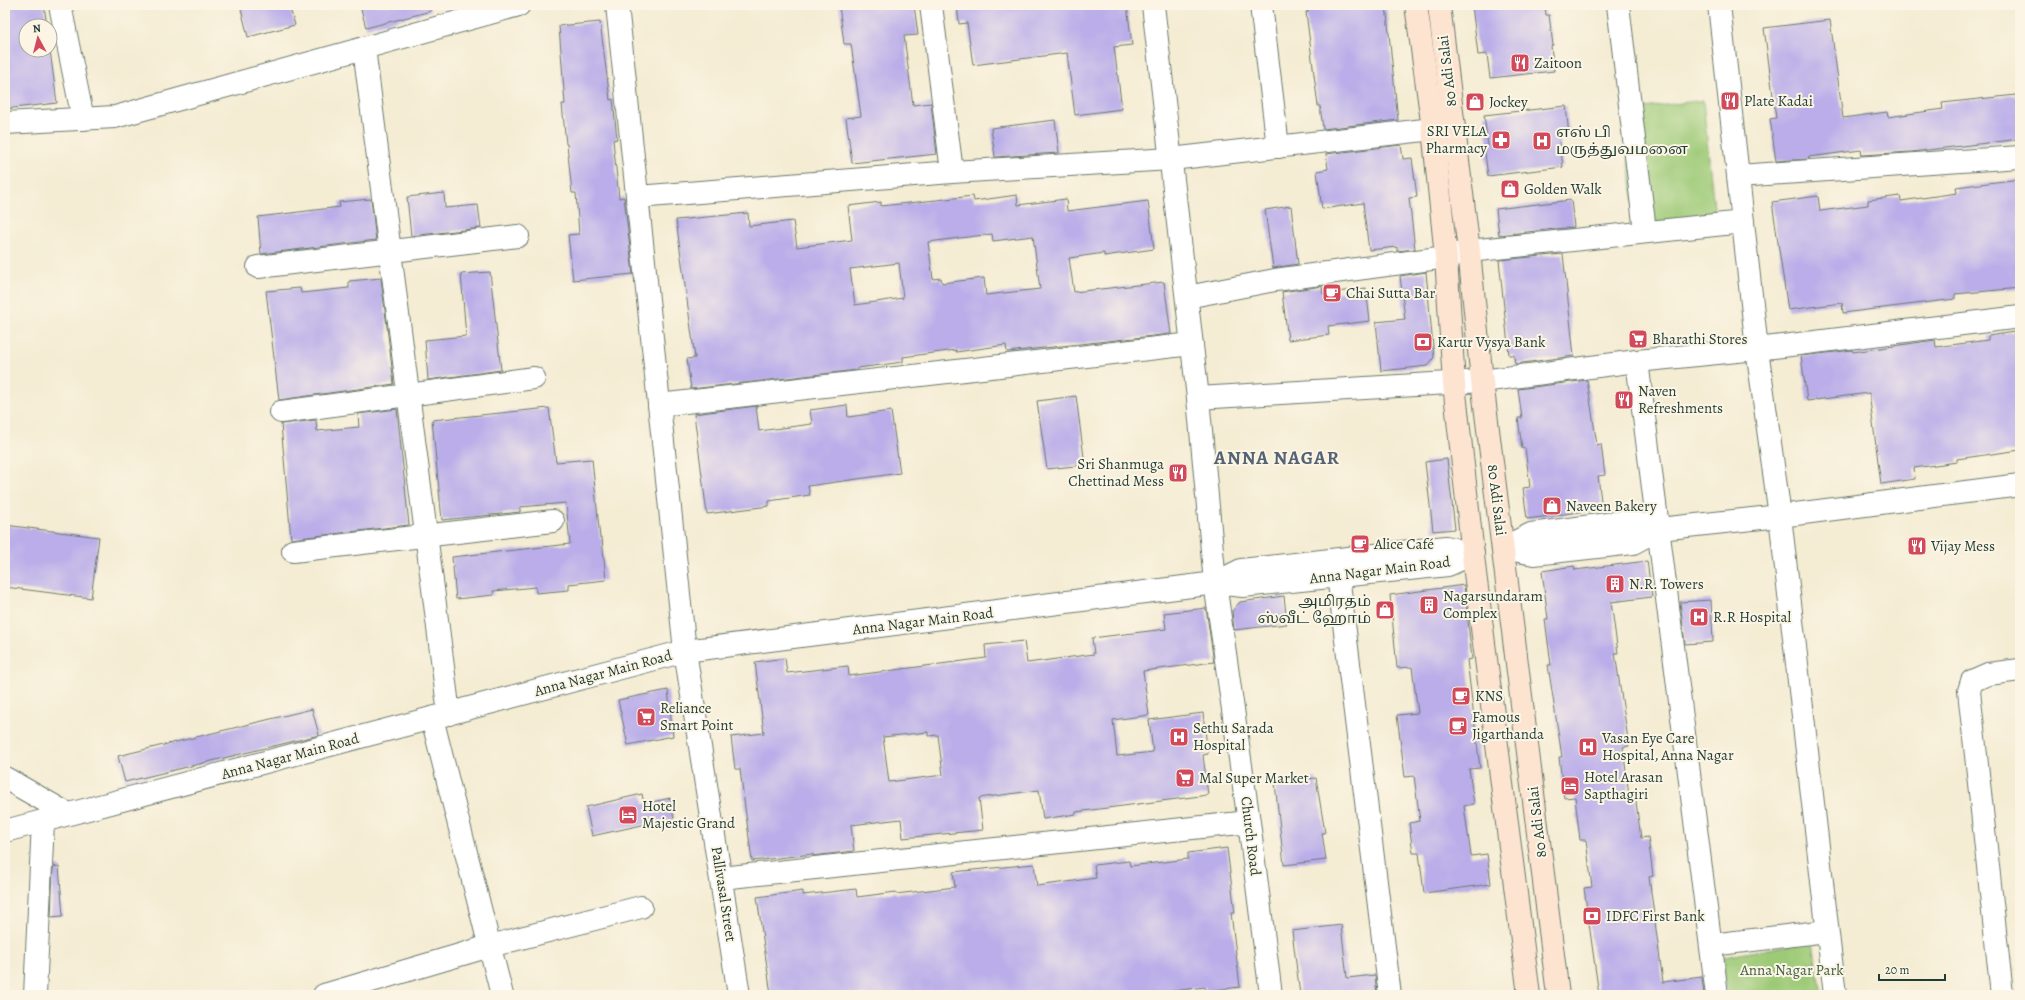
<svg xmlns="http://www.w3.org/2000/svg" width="2025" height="1000" font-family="Alegreya,'Noto Serif Tamil',serif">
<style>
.green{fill:#9dca77;stroke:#5e8456}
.building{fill:#baade9;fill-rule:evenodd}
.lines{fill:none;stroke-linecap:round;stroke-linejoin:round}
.minor-casing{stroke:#6a7a6c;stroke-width:24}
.tertiary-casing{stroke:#6a7a6c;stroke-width:24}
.secondary-casing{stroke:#6a7a6c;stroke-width:24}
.minor{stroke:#fff;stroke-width:22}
.tertiary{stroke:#fff;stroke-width:22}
.secondary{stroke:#fde4d1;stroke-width:22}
.labels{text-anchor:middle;stroke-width:4;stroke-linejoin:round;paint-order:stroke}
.poi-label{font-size:15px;fill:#1f3d34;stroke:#fcf5e5;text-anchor:start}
.street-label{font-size:15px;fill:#1f3d34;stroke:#fcf5e5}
.park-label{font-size:15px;fill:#3e6045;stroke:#fcf5e5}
.district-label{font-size:19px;font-weight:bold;letter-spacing:1px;fill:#556473;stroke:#fcf5e5}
</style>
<rect width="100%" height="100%" fill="#fcf5e5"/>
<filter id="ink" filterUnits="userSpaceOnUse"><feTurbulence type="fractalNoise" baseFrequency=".025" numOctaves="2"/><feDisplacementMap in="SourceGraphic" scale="8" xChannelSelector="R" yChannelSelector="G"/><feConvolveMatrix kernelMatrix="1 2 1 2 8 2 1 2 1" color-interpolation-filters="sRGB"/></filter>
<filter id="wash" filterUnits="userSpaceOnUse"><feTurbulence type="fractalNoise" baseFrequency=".012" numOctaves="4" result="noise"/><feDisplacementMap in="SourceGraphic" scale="16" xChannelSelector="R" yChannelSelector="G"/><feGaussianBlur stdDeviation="0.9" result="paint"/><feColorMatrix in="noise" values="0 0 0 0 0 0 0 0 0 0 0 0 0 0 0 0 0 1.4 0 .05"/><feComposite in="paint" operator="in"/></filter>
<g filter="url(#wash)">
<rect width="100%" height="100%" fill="#f4ecd3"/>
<g class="green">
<path d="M 1703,100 L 1715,218 L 1636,225 L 1623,111 Z"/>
<path d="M 1813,941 L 1821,995 L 1727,995 L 1723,957 Z"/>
</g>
<g id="blocks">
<g class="building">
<path d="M 5,5 L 44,5 L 47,26 L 26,26 L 26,50 L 50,50 L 57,103 L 5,109 Z"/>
<path d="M 240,5 L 289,5 L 295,25 L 248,37 Z"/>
<path d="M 360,5 L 430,5 L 431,11 L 366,28 Z"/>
<path d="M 839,5 L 914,5 L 918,35 L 904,36 L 913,105 L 931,103 L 937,154 L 852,163 L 846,118 L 861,116 L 851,44 L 844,44 Z"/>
<path d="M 957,5 L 1127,5 L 1132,45 L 1114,47 L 1122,109 L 1075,115 L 1067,53 L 973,65 L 967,23 L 959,24 Z"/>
<path d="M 1307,5 L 1386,5 L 1398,120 L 1323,129 L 1320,106 L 1318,106 L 1306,12 L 1308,12 Z"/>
<path d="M 1472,5 L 1545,5 L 1546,15 L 1549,15 L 1553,45 L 1551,46 L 1554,71 L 1490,78 L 1487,54 L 1478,55 Z"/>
<path d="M 1830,20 L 1843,118 L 1887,112 L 1888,117 L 1943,109 L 1942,103 L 2016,95 L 2020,139 L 1911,152 L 1862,155 L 1861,150 L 1809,157 L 1809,159 L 1776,161 L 1770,119 L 1776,118 L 1764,28 Z"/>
<path d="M 600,22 L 610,100 L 613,99 L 617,139 L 613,140 L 619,198 L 624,197 L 633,274 L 573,280 L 568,235 L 579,234 L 576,193 L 572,193 L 567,144 L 566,144 L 562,104 L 565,104 L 559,26 Z"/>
<path d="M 1566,106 L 1569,135 L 1559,136 L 1563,167 L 1488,176 L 1484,146 L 1488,146 L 1484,115 Z"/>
<path d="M 1055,120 L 1059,153 L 995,157 L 991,128 Z"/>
<path d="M 1401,145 L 1403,159 L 1412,158 L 1417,197 L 1409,198 L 1415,249 L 1397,251 L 1397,247 L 1369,250 L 1363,203 L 1322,209 L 1317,171 L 1328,169 L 1326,154 Z"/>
<path d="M 2020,179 L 2020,288 L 1955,294 L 1955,299 L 1843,313 L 1842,303 L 1788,310 L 1772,202 L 1818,196 L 1820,211 L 1868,205 L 1868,200 L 1900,196 L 1901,201 L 1957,193 L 1956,187 Z"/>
<path d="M 444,193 L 445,208 L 478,205 L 481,228 L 411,236 L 407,197 Z"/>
<path d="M 1017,195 L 1018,205 L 1066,199 L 1067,211 L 1148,201 L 1154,249 L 1104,256 L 1104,253 L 1069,258 L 1074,292 L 1164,282 L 1171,334 L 1007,352 L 1006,345 L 956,352 L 956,350 L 903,357 L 903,362 L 858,368 L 858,370 L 691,389 L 687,359 L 695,358 L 676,220 L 748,213 L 749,226 L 793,221 L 797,247 L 852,240 L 848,206 L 881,202 L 881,206 L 973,196 L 974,201 ZM 992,234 L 993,241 L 1033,236 L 1040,289 L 986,295 L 984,278 L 942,283 L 941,278 L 933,279 L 928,242 ZM 899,263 L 903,298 L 855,305 L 850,269 Z"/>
<path d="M 371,199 L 376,240 L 261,254 L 258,217 L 340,207 L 339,202 Z"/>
<path d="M 1571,200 L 1574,227 L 1499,235 L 1496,209 Z"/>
<path d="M 1291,206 L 1298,264 L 1273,268 L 1265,210 Z"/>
<path d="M 1563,254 L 1574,356 L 1515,364 L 1514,355 L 1509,355 L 1499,260 Z"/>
<path d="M 490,272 L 501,370 L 428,380 L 425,340 L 466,336 L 461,274 Z"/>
<path d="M 1426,272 L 1434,357 L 1428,366 L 1381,371 L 1376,322 L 1405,319 L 1400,276 Z"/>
<path d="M 381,278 L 394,384 L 279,400 L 266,291 L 300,288 L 301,293 L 349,288 L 349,281 Z"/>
<path d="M 1322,286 L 1323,294 L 1366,288 L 1370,321 L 1328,326 L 1329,335 L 1288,340 L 1282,292 Z"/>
<path d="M 2014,332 L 2020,380 L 2020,450 L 1957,459 L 1957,462 L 1914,468 L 1915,479 L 1881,484 L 1869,393 L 1807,401 L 1801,356 L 1852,350 L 1853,352 L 1935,340 L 1936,347 L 1988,340 L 1988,336 Z"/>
<path d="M 1587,380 L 1597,445 L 1601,444 L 1605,475 L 1598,476 L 1602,509 L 1527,519 L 1523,488 L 1530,487 L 1525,448 L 1522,449 L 1518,418 L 1522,418 L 1518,389 Z"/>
<path d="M 1076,396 L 1085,465 L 1047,469 L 1037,401 Z"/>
<path d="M 847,405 L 848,417 L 891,411 L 900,473 L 808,486 L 810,495 L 769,501 L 769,506 L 707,514 L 694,414 L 756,406 L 759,431 L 812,424 L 810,410 Z"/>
<path d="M 549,408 L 556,462 L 592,459 L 600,538 L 602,538 L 606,580 L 569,584 L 569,590 L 536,593 L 536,587 L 493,591 L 494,595 L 456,599 L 452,557 L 570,544 L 566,503 L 520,507 L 520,512 L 442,520 L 432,420 Z"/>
<path d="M 397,409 L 409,525 L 291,539 L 281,424 L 316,420 L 317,431 L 359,427 L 358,414 Z"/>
<path d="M 1447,459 L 1455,529 L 1433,531 L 1425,462 Z"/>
<path d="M 5,525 L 99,537 L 91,598 L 5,587 Z"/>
<path d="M 1647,561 L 1652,597 L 1611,602 L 1618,653 L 1615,653 L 1629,746 L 1623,747 L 1629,796 L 1635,795 L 1641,838 L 1648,837 L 1653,876 L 1649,877 L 1663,982 L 1702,977 L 1704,995 L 1599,995 L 1584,888 L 1592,887 L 1586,840 L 1580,840 L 1575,797 L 1564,798 L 1559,757 L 1562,757 L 1548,665 L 1551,665 L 1545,619 L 1548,619 L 1542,571 L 1574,566 L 1575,570 Z"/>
<path d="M 1464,585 L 1472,659 L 1467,660 L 1480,768 L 1469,769 L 1474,804 L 1464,806 L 1471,856 L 1487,854 L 1491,884 L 1424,893 L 1419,853 L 1413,853 L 1409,823 L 1420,821 L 1414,776 L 1405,777 L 1397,715 L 1418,713 L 1412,667 L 1397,668 L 1390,595 Z"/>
<path d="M 1284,596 L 1287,624 L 1234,630 L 1232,611 L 1240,602 Z"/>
<path d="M 1711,600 L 1713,642 L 1685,644 L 1680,602 Z"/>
<path d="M 1206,608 L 1214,662 L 1143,671 L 1149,715 L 1113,720 L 1117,756 L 1153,752 L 1149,720 L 1203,713 L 1208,754 L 1203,755 L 1208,795 L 1076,812 L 1076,814 L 1043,819 L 1039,790 L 979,798 L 983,830 L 903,838 L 901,819 L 851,825 L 854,851 L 813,856 L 813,854 L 752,861 L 740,769 L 735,769 L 731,737 L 764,733 L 755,662 L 785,658 L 787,673 L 848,666 L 849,676 L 986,658 L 985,645 L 1024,641 L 1027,663 L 1094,654 L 1092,638 L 1166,629 L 1164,613 ZM 928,732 L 928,736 L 938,735 L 943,775 L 889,782 L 883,737 Z"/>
<path d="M 668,690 L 673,736 L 628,745 L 618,700 Z"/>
<path d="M 312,709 L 319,735 L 125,782 L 118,756 Z"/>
<path d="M 1316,778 L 1325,833 L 1322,833 L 1326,860 L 1284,865 L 1275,783 Z"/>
<path d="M 642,794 L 644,804 L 670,798 L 674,818 L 592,836 L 586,807 Z"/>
<path d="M 1227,848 L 1235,913 L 1231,913 L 1240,987 L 1206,991 L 1205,987 L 1140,995 L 771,995 L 757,897 L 803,891 L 803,895 L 856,889 L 857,897 L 896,892 L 896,894 L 955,887 L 953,872 L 1034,864 L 1037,886 L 1096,878 L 1094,865 L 1129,861 L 1130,866 L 1188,859 L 1188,853 Z"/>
<path d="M 59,866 L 63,916 L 51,917 L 53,867 Z"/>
<path d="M 1341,925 L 1347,978 L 1375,975 L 1377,995 L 1300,995 L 1292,931 Z"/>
</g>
</g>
</g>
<g filter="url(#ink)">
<use href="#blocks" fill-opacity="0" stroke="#6a7a6c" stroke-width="1"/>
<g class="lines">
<g class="minor-casing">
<g id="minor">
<path d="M 60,5 L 83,119"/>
<path d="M 617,5 L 685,651 L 739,995"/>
<path d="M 1153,5 L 1198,398 L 1215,583 L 1249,822 L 1271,995"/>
<path d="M 1261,5 L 1278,147"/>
<path d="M 1618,5 L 1645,231"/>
<path d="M 1719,5 L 1738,176"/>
<path d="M 364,48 L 449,714"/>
<path d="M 5,123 L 115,117 L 519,5"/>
<path d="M 952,172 L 1171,159 L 1433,129"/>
<path d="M 637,197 L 952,172 L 931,5"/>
<path d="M 1743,222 L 1757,349 L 1780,516 L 2020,485"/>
<path d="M 258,267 L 518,236"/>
<path d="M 1187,297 L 1275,280 L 1446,257 L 1469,251 L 1743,222 L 1738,176 L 2020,157"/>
<path d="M 1637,361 L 1717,995"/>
<path d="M 1198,398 L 1482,381 L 1637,361 L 1757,349 L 2020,317"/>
<path d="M 659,405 L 1192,344"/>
<path d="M 281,412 L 534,378"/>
<path d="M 1659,529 L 1630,521 L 1531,534 L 1503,548 L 1534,554 L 1633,543 L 1659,529 L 1780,516 L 1835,995"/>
<path d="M 293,551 L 553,521"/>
<path d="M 1338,575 L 1390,995"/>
<path d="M 432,718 L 502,995"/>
<path d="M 5,778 L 68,814"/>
<path d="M 721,878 L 1249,822"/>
<path d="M 1711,945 L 1827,931"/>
<path d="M 35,995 L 43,821"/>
<path d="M 324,995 L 490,946 L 641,907"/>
<path d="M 2002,995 L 1969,691 L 1972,681 L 1988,674 L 2020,670"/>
</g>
</g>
<g class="tertiary-casing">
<g id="tertiary">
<path d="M 1215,583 L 1241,570 L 1446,547 L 1473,554"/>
<path d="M 5,831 L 685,651 L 1215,583 L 1243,586 L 1448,565 L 1473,554"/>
</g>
</g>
<g class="secondary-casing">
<g id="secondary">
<path d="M 1416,5 L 1433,129 L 1446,257 L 1454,384 L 1475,573 L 1529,995"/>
<path d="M 1439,5 L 1469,251 L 1482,381 L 1558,995"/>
</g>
</g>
<use href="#minor" class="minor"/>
<use href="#tertiary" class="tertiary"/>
<use href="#secondary" class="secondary"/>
</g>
</g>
<defs>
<g id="restaurant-square" transform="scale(1)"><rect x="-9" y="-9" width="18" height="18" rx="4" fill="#d1495b" stroke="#fcf5e5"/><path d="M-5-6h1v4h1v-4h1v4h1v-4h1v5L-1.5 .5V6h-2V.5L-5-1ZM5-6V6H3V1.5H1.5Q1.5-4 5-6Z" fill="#fff"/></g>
<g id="shop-square" transform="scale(1)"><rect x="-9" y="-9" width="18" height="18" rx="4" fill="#d1495b" stroke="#fcf5e5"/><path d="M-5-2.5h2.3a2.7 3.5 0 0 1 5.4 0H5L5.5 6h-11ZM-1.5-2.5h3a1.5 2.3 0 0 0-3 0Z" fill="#fff"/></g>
<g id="pharmacy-square" transform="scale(1)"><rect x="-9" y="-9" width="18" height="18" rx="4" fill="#d1495b" stroke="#fcf5e5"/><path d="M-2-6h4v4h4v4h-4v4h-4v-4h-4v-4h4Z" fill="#fff"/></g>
<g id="hospital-square" transform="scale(1)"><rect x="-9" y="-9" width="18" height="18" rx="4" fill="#d1495b" stroke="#fcf5e5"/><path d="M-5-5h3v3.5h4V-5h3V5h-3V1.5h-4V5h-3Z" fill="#fff"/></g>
<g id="cafe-square" transform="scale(1)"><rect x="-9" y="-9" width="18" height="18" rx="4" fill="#d1495b" stroke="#fcf5e5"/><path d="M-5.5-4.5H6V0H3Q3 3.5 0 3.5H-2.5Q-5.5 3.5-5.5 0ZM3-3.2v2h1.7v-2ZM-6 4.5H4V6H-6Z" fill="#fff"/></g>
<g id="supermarket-square" transform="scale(1)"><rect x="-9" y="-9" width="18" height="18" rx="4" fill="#d1495b" stroke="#fcf5e5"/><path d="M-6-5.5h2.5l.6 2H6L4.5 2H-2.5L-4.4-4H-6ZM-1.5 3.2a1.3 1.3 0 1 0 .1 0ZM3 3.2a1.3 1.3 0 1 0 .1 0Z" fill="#fff"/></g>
<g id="bank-square" transform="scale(1)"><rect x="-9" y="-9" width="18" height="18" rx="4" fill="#d1495b" stroke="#fcf5e5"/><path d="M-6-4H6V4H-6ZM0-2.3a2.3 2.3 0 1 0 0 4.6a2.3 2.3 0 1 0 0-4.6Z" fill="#fff"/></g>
<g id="building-square" transform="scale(1)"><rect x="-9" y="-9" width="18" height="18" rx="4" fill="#d1495b" stroke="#fcf5e5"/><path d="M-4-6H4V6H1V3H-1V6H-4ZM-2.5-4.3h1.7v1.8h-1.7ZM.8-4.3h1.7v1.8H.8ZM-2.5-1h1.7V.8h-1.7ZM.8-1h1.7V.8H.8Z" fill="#fff"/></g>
<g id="hotel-square" transform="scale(1)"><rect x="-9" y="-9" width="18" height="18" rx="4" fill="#d1495b" stroke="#fcf5e5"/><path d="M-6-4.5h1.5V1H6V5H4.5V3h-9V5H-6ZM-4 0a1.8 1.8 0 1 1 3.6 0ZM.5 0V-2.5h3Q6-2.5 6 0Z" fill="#fff"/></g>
</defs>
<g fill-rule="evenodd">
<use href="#restaurant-square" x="1520" y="63"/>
<use href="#restaurant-square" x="1730" y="101"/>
<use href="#shop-square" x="1475" y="102"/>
<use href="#pharmacy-square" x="1501" y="140"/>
<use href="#hospital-square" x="1542" y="141"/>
<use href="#shop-square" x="1510" y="189"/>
<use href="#cafe-square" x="1332" y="293"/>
<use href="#supermarket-square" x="1638" y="339"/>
<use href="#bank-square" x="1423" y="342"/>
<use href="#restaurant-square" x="1624" y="400"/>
<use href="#restaurant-square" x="1178" y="473"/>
<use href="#shop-square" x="1552" y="506"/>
<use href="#cafe-square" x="1360" y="544"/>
<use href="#restaurant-square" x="1917" y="546"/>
<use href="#building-square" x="1615" y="584"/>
<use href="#building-square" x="1429" y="605"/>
<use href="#shop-square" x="1385" y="610"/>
<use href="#hospital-square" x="1699" y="617"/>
<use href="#cafe-square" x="1461" y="696"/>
<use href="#supermarket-square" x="646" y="717"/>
<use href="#cafe-square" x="1458" y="726"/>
<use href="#hospital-square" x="1179" y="737"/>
<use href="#hospital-square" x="1588" y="747"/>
<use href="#supermarket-square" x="1185" y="778"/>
<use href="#hotel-square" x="1570" y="786"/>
<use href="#hotel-square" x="628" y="815"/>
<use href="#bank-square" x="1592" y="916"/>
</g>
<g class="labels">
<g class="poi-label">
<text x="1534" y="68">Zaitoon</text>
<text x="1744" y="106">Plate Kadai</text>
<text x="1489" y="107">Jockey</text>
<text x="1487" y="136" text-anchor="end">SRI VELA<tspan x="1487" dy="17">Pharmacy</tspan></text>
<text x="1556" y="137">எஸ் பி<tspan x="1556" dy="17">மருத்துவமனை</tspan></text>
<text x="1524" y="194">Golden Walk</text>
<text x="1346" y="298">Chai Sutta Bar</text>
<text x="1652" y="344">Bharathi Stores</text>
<text x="1437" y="347">Karur Vysya Bank</text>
<text x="1638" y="396">Naven<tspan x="1638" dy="17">Refreshments</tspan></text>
<text x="1164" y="469" text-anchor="end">Sri Shanmuga<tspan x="1164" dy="17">Chettinad Mess</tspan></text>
<text x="1566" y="511">Naveen Bakery</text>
<text x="1374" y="549">Alice Café</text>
<text x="1931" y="551">Vijay Mess</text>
<text x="1629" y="589">N.R. Towers</text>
<text x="1443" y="601">Nagarsundaram<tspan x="1443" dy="17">Complex</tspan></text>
<text x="1371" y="606" text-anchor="end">அமிரதம்<tspan x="1371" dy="17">ஸ்வீட் ஹோம்</tspan></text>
<text x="1713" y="622">R.R Hospital</text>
<text x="1475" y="701">KNS</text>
<text x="660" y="713">Reliance<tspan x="660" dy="17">Smart Point</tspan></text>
<text x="1472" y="722">Famous<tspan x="1472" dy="17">Jigarthanda</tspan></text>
<text x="1193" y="733">Sethu Sarada<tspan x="1193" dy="17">Hospital</tspan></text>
<text x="1602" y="743">Vasan Eye Care<tspan x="1602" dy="17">Hospital, Anna Nagar</tspan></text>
<text x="1584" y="782">Hotel Arasan<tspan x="1584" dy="17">Sapthagiri</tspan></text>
<text x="1199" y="783">Mal Super Market</text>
<text x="642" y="811">Hotel<tspan x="642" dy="17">Majestic Grand</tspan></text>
<text x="1606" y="921">IDFC First Bank</text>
</g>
<g class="street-label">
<text transform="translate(1447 71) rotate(-97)" y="5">80 Adi Salai</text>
<text transform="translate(1497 500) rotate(83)" y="5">80 Adi Salai</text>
<text transform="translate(1380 570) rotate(-7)" y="5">Anna Nagar Main Road</text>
<text transform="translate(923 621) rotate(-7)" y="5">Anna Nagar Main Road</text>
<text transform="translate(603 673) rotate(-15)" y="5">Anna Nagar Main Road</text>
<text transform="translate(290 756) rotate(-15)" y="5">Anna Nagar Main Road</text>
<text transform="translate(1537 822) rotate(-97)" y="5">80 Adi Salai</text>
<text transform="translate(1251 836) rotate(83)" y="5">Church Road</text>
<text transform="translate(724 894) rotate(81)" y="5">Pallivasal Street</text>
</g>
<g class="park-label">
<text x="1792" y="975">Anna Nagar Park</text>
</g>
<g class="district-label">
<text x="1277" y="464">ANNA NAGAR</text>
</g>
</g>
<rect width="2025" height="1000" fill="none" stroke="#fcf5e5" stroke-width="20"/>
<g transform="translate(38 38) rotate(353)"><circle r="19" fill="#fcf5e5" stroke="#a4ab9e"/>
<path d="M0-3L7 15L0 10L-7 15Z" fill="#d1495b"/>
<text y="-6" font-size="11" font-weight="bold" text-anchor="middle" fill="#1f3d34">N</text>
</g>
<path d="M1879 974v6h66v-6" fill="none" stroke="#1f3d34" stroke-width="2"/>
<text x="1885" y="974" font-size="12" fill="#1f3d34" stroke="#fcf5e5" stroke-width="3" paint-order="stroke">20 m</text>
</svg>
